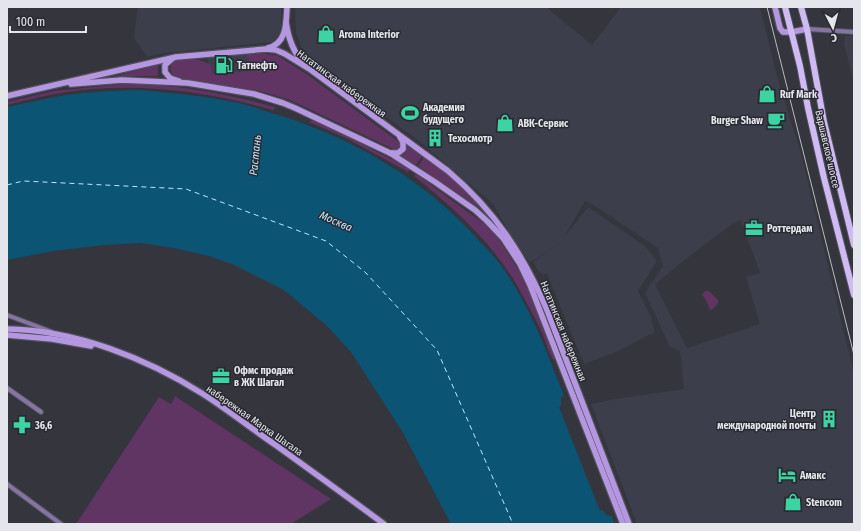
<svg xmlns="http://www.w3.org/2000/svg" width="861" height="531" font-family="'Fira Sans Condensed',sans-serif">
<style>
.built{fill:#3c3e4b;fill-rule:evenodd}
.green{fill:#603463}
.water{fill:#0c5474}
.lines{fill:none;stroke-linecap:round;stroke-linejoin:round}
.ferry{stroke:#bee7ff;stroke-width:1;stroke-dasharray:5 4;stroke-linecap:butt}
.street-casing{stroke:#505159;stroke-width:6}
.secondary-casing{stroke:#505159;stroke-width:8}
.primary-casing{stroke:#505159;stroke-width:8}
.street{stroke:#8674a3;stroke-width:4}
.secondary{stroke:#b496e1;stroke-width:5.5}
.primary{stroke:#d0baf4;stroke-width:6}
.tram{stroke:#babbc0;stroke-width:1}
.labels{text-anchor:middle;stroke-width:3;stroke-linejoin:round;paint-order:stroke}
.poi-label{font-size:10px;font-weight:bold;fill:#e5e6eb;stroke:#2a2b32;text-anchor:start}
.street-label{font-size:10px;fill:#e5e6eb;stroke:#2a2b32}
.water-label{font-size:11px;font-style:italic;fill:#bee7ff;stroke:#2a2b32}
</style>
<rect width="100%" height="100%" fill="#34353d"/>
<g class="built">
<path d="M 138,7 L 281,7 L 281,26 L 279,36 L 272,42 L 164,53 L 147,57 L 134,38 Z"/>
<path d="M 295,7 L 546,7 L 592,45 L 621,7 L 760,7 L 776,73 L 801,154 L 854,374 L 854,524 L 637,524 L 591,404 L 615,399 L 684,389 L 680,351 L 670,347 L 645,293 L 663,266 L 658,248 L 592,204 L 585,201 L 564,237 L 588,207 L 645,246 L 657,261 L 638,291 L 652,319 L 651,320 L 655,332 L 614,353 L 584,364 L 547,274 L 542,274 L 539,272 L 533,262 L 562,241 L 530,263 L 512,237 L 493,204 L 419,141 L 321,69 L 307,56 L 301,47 L 296,33 ZM 741,220 L 760,273 L 746,277 L 760,324 L 687,348 L 655,284 L 701,247 L 734,223 Z"/>
<path d="M 845,36 L 854,36 L 854,83 L 844,43 Z"/>
<path d="M 251,53 L 253,72 L 209,74 L 207,57 Z"/>
</g>
<g class="green">
<path d="M 261,53 L 278,56 L 308,75 L 399,142 L 399,147 L 397,149 L 393,149 L 290,100 L 260,91 L 177,78 L 173,75 L 170,69 C 171,66 172,62 175,61 C 184,56 202,59 211,65 L 212,73 L 249,71 L 249,58 L 246,58 L 246,56 L 250,54 Z"/>
<path d="M 158,64 L 158,76 L 117,76 Z"/>
<path d="M 124,84 C 175,84 225,93 275,107 L 275,108 L 273,110 C 206,91 137,82 67,92 C 47,95 27,100 7,105 L 7,102 L 54,91 Z"/>
<path d="M 313,120 L 345,135 L 410,169 L 408,172 L 346,138 L 309,122 Z"/>
<path d="M 407,143 L 423,155 L 416,165 L 400,156 L 405,151 Z"/>
<path d="M 425,156 L 468,193 L 493,220 L 478,207 L 418,166 Z"/>
<path d="M 416,174 L 487,226 L 500,241 L 519,271 L 532,296 L 554,353 L 554,361 C 548,353 546,342 542,333 C 535,318 527,303 519,289 C 494,244 454,208 414,176 Z"/>
<path d="M 705,291 L 709,291 L 718,300 C 719,304 714,309 710,310 L 708,304 L 702,294 Z"/>
<path d="M 175,396 L 331,499 L 291,524 L 76,524 L 159,397 L 171,404 Z"/>
</g>
<path class="water" d="M 134,90 C 170,92 204,96 239,103 C 249,105 259,109 268,112 C 349,135 425,179 481,243 C 487,249 494,256 499,263 C 529,303 546,350 564,396 L 561,397 L 561,406 L 559,407 L 600,511 L 602,510 L 608,516 L 612,516 L 614,524 L 451,524 L 402,431 L 351,352 L 327,326 L 284,290 L 232,264 L 209,256 L 174,248 L 141,243 L 104,245 L 53,251 L 7,260 L 7,107 C 27,103 47,98 67,95 C 89,92 112,91 134,90 Z"/>
<g class="lines">
<path class="ferry" d="M 7,185 L 23,181 L 186,189 L 326,241 L 365,272 L 437,350 L 513,524"/>
<g class="street-casing">
<g id="street">
<path d="M 807,29 L 854,32"/>
<path d="M 7,315 L 52,332"/>
<path d="M 7,388 L 41,412"/>
<path d="M 7,484 L 61,524"/>
</g>
</g>
<g class="secondary-casing">
<g id="secondary">
<path d="M 775,7 L 780,28 L 783,32 L 792,32 L 807,29"/>
<path d="M 286,22 C 288,36 293,52 303,62"/>
<path d="M 268,48 C 287,43 286,24 287,7"/>
<path d="M 172,59 L 165,65 L 165,72 L 170,78 L 179,81"/>
<path d="M 71,84 L 122,80 L 188,83 L 254,94 L 283,103 L 295,108 L 390,153 L 435,182 L 475,210 L 487,221 L 503,238 L 520,264 L 530,285 L 623,524"/>
<path d="M 7,96 L 176,57 L 266,49 L 276,50 L 285,54 L 311,70 L 448,171 C 495,211 523,254 547,310 L 629,524"/>
<path d="M 390,153 L 398,153 L 403,149 L 403,142 L 400,137"/>
<path d="M 7,329 C 75,330 146,358 203,394 C 228,410 252,429 277,446 C 313,472 349,498 384,524"/>
<path d="M 7,335 L 52,339 L 91,346"/>
</g>
</g>
<g class="primary-casing">
<g id="primary">
<path d="M 785,7 L 800,66 L 808,108 L 824,178 L 854,295"/>
<path d="M 801,7 L 807,29 L 824,122 L 854,245"/>
</g>
</g>
<use href="#street" class="street"/>
<use href="#secondary" class="secondary"/>
<use href="#primary" class="primary"/>
<path class="tram" d="M 767,7 L 854,355"/>
</g>
<defs>
<g id="shop-bare" transform="scale(1.38)"><path d="M-5-2.5h2.3a2.7 3.5 0 0 1 5.4 0H5L5.5 6h-11ZM-1.5-2.5h3a1.5 2.3 0 0 0-3 0Z" fill="#3dd4a3" stroke="#2a2b32" stroke-width="2.5" paint-order="stroke"/></g>
<g id="fuel-bare" transform="scale(1.38)"><path d="M-5.5-6h7V0h2V4h1.3V-2.5L3-4.5l.8-.8L6-3V5H2.5V1h-1V6h-7ZM-4.2-4.7v3.2H.2V-4.7Z" fill="#3dd4a3" stroke="#2a2b32" stroke-width="2.5" paint-order="stroke"/></g>
<g id="stadium-bare" transform="scale(1.38)"><path d="M0-5a6.5 5 0 1 0 0 10a6.5 5 0 1 0 0-10ZM-3.5-1.8h7v3.6h-7Z" fill="#3dd4a3" stroke="#2a2b32" stroke-width="2.5" paint-order="stroke"/></g>
<g id="cafe-bare" transform="scale(1.38)"><path d="M-5.5-4.5H6V0H3Q3 3.5 0 3.5H-2.5Q-5.5 3.5-5.5 0ZM3-3.2v2h1.7v-2ZM-6 4.5H4V6H-6Z" fill="#3dd4a3" stroke="#2a2b32" stroke-width="2.5" paint-order="stroke"/></g>
<g id="building-bare" transform="scale(1.38)"><path d="M-4-6H4V6H1V3H-1V6H-4ZM-2.5-4.3h1.7v1.8h-1.7ZM.8-4.3h1.7v1.8H.8ZM-2.5-1h1.7V.8h-1.7ZM.8-1h1.7V.8H.8Z" fill="#3dd4a3" stroke="#2a2b32" stroke-width="2.5" paint-order="stroke"/></g>
<g id="office-bare" transform="scale(1.38)"><path d="M-6-3h4V-5.5h4V-3h4V5H-6ZM-1-4.5V-3h2v-1.5ZM-6 0V1H6V0Z" fill="#3dd4a3" stroke="#2a2b32" stroke-width="2.5" paint-order="stroke"/></g>
<g id="pharmacy-bare" transform="scale(1.38)"><path d="M-2-6h4v4h4v4h-4v4h-4v-4h-4v-4h4Z" fill="#3dd4a3" stroke="#2a2b32" stroke-width="2.5" paint-order="stroke"/></g>
<g id="hotel-bare" transform="scale(1.38)"><path d="M-6-4.5h1.5V1H6V5H4.5V3h-9V5H-6ZM-4 0a1.8 1.8 0 1 1 3.6 0ZM.5 0V-2.5h3Q6-2.5 6 0Z" fill="#3dd4a3" stroke="#2a2b32" stroke-width="2.5" paint-order="stroke"/></g>
</defs>
<g fill-rule="evenodd">
<use href="#shop-bare" x="326" y="34"/>
<use href="#fuel-bare" x="224" y="65"/>
<use href="#shop-bare" x="767" y="94"/>
<use href="#stadium-bare" x="410" y="113"/>
<use href="#cafe-bare" x="776" y="120"/>
<use href="#shop-bare" x="505" y="123"/>
<use href="#building-bare" x="435" y="138"/>
<use href="#office-bare" x="754" y="228"/>
<use href="#office-bare" x="221" y="376"/>
<use href="#building-bare" x="829" y="419"/>
<use href="#pharmacy-bare" x="22" y="425"/>
<use href="#hotel-bare" x="787" y="475"/>
<use href="#shop-bare" x="793" y="502"/>
</g>
<g class="labels">
<g class="poi-label">
<text x="339" y="38">Aroma Interior</text>
<text x="237" y="69">Татнефть</text>
<text x="780" y="98">Ruf Mark</text>
<text x="423" y="111">Академия<tspan x="423" dy="12">будущего</tspan></text>
<text x="763" y="124" text-anchor="end">Burger Shaw</text>
<text x="518" y="127">АВК-Сервис</text>
<text x="448" y="142">Техосмотр</text>
<text x="767" y="232">Роттердам</text>
<text x="234" y="374">Офмс продаж<tspan x="234" dy="12">в ЖК Шагал</tspan></text>
<text x="816" y="417" text-anchor="end">Центр<tspan x="816" dy="12">международной почты</tspan></text>
<text x="35" y="429">36,6</text>
<text x="800" y="479">Амакс</text>
<text x="806" y="506">Stencom</text>
</g>
<g class="street-label">
<text transform="translate(342 83) rotate(36)" y="4">Нагатинская набережная</text>
<text transform="translate(828 149) rotate(77)" y="4">Варшавское шоссе</text>
<text transform="translate(564 331) rotate(68)" y="4">Нагатинская набережная</text>
<text transform="translate(255 420) rotate(35)" y="4">набережная Марка Шагала</text>
</g>
<g class="water-label">
<text transform="translate(255 155) rotate(-84)" y="4">Растань</text>
<text transform="translate(336 221) rotate(24)" y="4">Москва</text>
</g>
</g>
<rect width="861" height="531" fill="none" stroke="#e5e6eb" stroke-width="16"/>
<g transform="translate(833 28) rotate(174)" stroke="#2a2b32" stroke-width="3" paint-order="stroke">
<path d="M0-3L7 15L0 10L-7 15Z" fill="#e5e6eb"/>
<text y="-6" font-size="11" font-weight="bold" text-anchor="middle" fill="#e5e6eb">С</text>
</g>
<path d="M10 26v6h76v-6" fill="none" stroke="#e5e6eb" stroke-width="2"/>
<text x="16" y="26" font-size="12" fill="#e5e6eb" stroke="#2a2b32" stroke-width="3" paint-order="stroke">100 m</text>
</svg>
